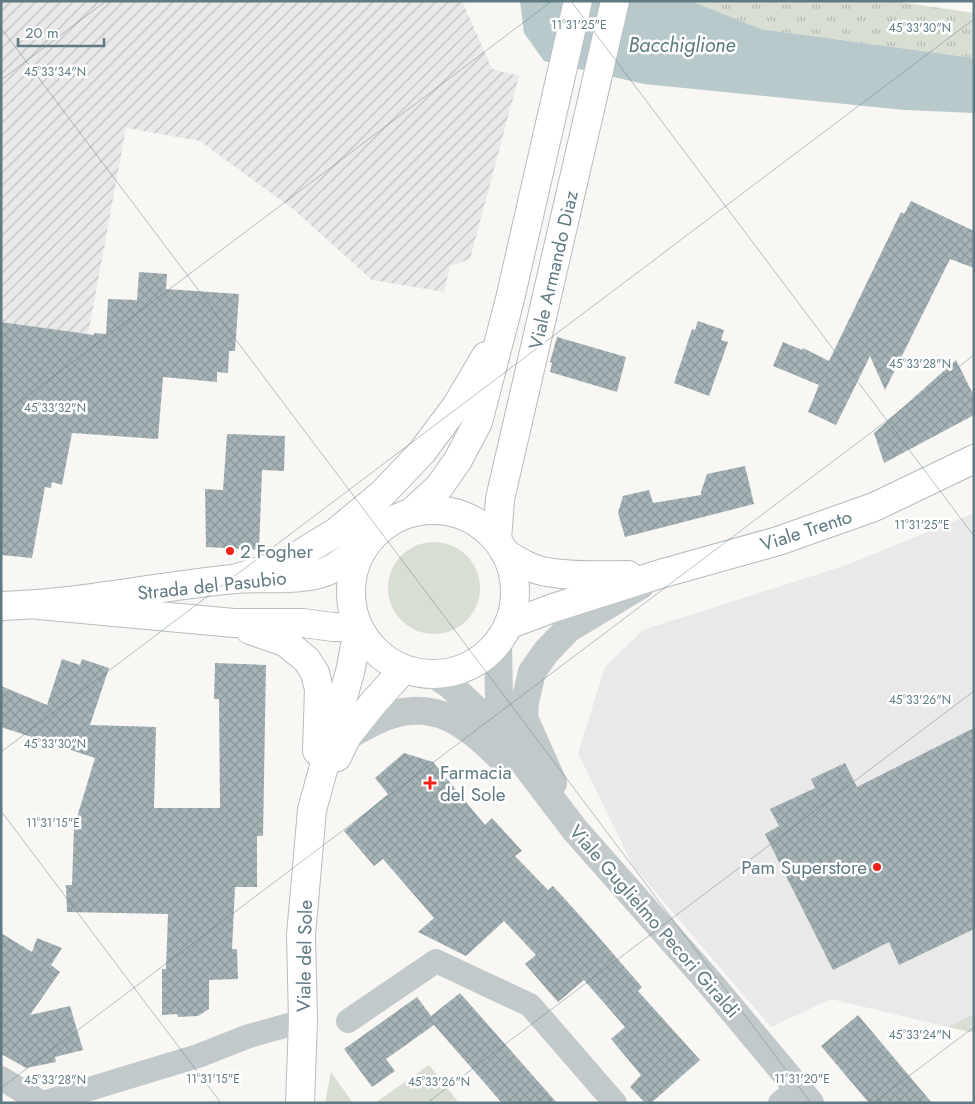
<svg xmlns="http://www.w3.org/2000/svg" width="975" height="1104" font-family="Jost,sans-serif">
<style>
.built{fill:#e8e9e8}
.industrial{fill:url(#industrial-furrows)}
.grass{fill:url(#grass-tufts)}
.green{fill:#d9ded3}
.water{fill:#b8c9cb}
.building{fill:url(#building-cross-hatch)}
.lines{fill:none;stroke-linecap:round;stroke-linejoin:round}
.secondary-casing{stroke:#b2bbbe;stroke-width:30}
.primary-casing{stroke:#b5bcbf;stroke-width:30}
.minor{stroke:#c2c9cb;stroke-width:24}
.tertiary{stroke:#c2c9cb;stroke-width:28}
.secondary{stroke:#fff;stroke-width:28}
.primary{stroke:#fff;stroke-width:28}
.ticks{fill:none;stroke:#5f7a83;stroke-width:1;stroke-opacity:0.45}
.poi-dot{fill:#f52117;stroke:#fff;stroke-width:2}
.labels{text-anchor:middle;stroke-width:5;stroke-linejoin:round;paint-order:stroke}
.street-label{font-size:19px;fill:#5f7a83;stroke:#fff}
.poi-label{font-size:19px;fill:#5f7a83;stroke:#fff;text-anchor:start}
.water-label{font-size:20px;font-style:italic;fill:#5a7a7d;stroke:#fff}
.ticks-label{font-size:12px;text-anchor:middle;fill:#5f7a83;stroke:#fff;stroke-width:5;stroke-linejoin:round;paint-order:stroke}
</style>
<defs>
<pattern id="industrial-furrows" width="10" height="10" patternUnits="userSpaceOnUse" patternTransform="scale(1.25)"><rect width="10" height="10" fill="#e8e9e8"/><path d="M-1 1l2-2M0 10L10 0M9 11l2-2" fill="none" stroke="#bfc2c1"/></pattern>
<pattern id="grass-tufts" width="24" height="20" patternUnits="userSpaceOnUse" patternTransform="scale(1.25)"><rect width="24" height="20" fill="#d9ded3"/><path d="M3 7l-1-3M5 7V3M7 7l1-3M15 17l-1-3M17 17v-4M19 17l1-3" fill="none" stroke="#b3b9b1"/></pattern>
<pattern id="building-cross-hatch" width="8" height="8" patternUnits="userSpaceOnUse" patternTransform="scale(1.25)"><rect width="8" height="8" fill="#a6b4b8"/><path d="M0 0l8 8M0 8l8-8" fill="none" stroke="#8a979b"/></pattern>
</defs>
<rect width="100%" height="100%" fill="#f8f7f4"/>
<path class="built" d="M 974,513 L 974,1014 L 948,1027 L 831,999 L 771,1027 L 633,866 L 578,753 L 605,667 L 643,630 L 847,565 Z"/>
<path class="industrial" d="M 1,1 L 462,1 L 492,69 L 519,76 L 470,259 L 450,266 L 444,292 L 372,280 L 293,209 L 200,141 L 126,128 L 86,346 L 57,330 L 1,322 Z"/>
<path class="grass" d="M 691,1 L 892,1 L 974,13 L 974,58 L 761,29 Z"/>
<g class="green">
<circle cx="434" cy="588" r="46"/>
<path d="M 974,1014 L 974,1033 L 948,1027 Z"/>
<path d="M 429,1065 L 459,1103 L 375,1103 Z"/>
<path d="M 331,1072 L 353,1103 L 325,1103 Z"/>
</g>
<path class="water" d="M 520,1 L 691,1 L 761,29 L 974,58 L 974,113 L 905,110 L 644,84 L 544,61 L 524,33 Z"/>
<g class="building">
<path d="M 911,201 L 974,231 L 974,268 L 950,259 L 885,390 L 870,356 L 836,425 L 808,412 L 819,385 L 773,366 L 783,342 L 802,350 L 803,348 L 829,361 L 901,212 L 904,214 Z"/>
<path d="M 139,272 L 167,274 L 166,289 L 239,294 L 235,351 L 229,351 L 228,373 L 217,372 L 217,382 L 163,377 L 158,439 L 72,433 L 62,485 L 52,482 L 51,488 L 45,487 L 32,558 L 1,555 L 1,322 L 94,335 L 94,333 L 106,334 L 108,299 L 137,300 Z"/>
<path d="M 698,321 L 724,330 L 721,340 L 728,342 L 709,396 L 674,383 L 692,329 L 695,330 Z"/>
<path d="M 557,337 L 626,357 L 617,392 L 550,372 L 552,363 L 550,362 Z"/>
<path d="M 956,360 L 974,396 L 974,415 L 884,463 L 874,433 Z"/>
<path d="M 227,434 L 285,436 L 284,471 L 262,470 L 259,550 L 206,547 L 205,489 L 223,490 Z"/>
<path d="M 745,466 L 754,504 L 625,537 L 618,513 L 623,496 L 649,490 L 653,503 L 701,495 L 701,492 L 707,474 Z"/>
<path d="M 62,659 L 80,665 L 82,659 L 109,668 L 90,725 L 156,727 L 154,808 L 220,808 L 219,699 L 214,699 L 215,663 L 266,665 L 263,836 L 257,836 L 257,887 L 235,887 L 232,949 L 237,949 L 238,979 L 209,980 L 209,1009 L 198,1016 L 178,1017 L 177,1014 L 162,1015 L 162,969 L 166,969 L 168,914 L 67,912 L 66,885 L 72,885 L 74,827 L 95,758 L 1,727 L 1,686 L 47,705 Z"/>
<path d="M 974,728 L 974,929 L 899,965 L 889,942 L 833,970 L 765,834 L 779,826 L 770,809 L 815,788 L 811,779 L 845,763 L 857,787 Z"/>
<path d="M 404,753 L 433,762 L 485,825 L 492,818 L 522,851 L 515,856 L 548,890 L 553,886 L 582,918 L 642,987 L 638,991 L 700,1060 L 651,1103 L 645,1103 L 630,1087 L 641,1075 L 611,1039 L 625,1027 L 584,980 L 558,1002 L 525,964 L 536,955 L 504,921 L 466,956 L 418,932 L 434,918 L 383,859 L 374,866 L 344,831 L 388,794 L 375,778 Z"/>
<path d="M 1,933 L 32,952 L 37,938 L 62,948 L 51,965 L 60,972 L 30,1015 L 70,1006 L 83,1050 L 55,1057 L 56,1062 L 26,1068 L 3,1055 L 1,1057 Z"/>
<path d="M 460,993 L 527,1069 L 557,1103 L 502,1103 L 434,1025 L 386,1059 L 395,1071 L 372,1087 L 344,1049 L 417,997 L 431,1016 Z"/>
<path d="M 858,1015 L 932,1103 L 869,1103 L 821,1046 Z"/>
</g>
<g class="lines">
<g class="secondary-casing">
<g id="secondary">
<path d="M 505,553 C 518,561 532,570 547,572 C 574,577 602,575 628,575"/>
<path d="M 508,625 L 553,608 L 660,574 L 778,541 L 874,507 L 974,459"/>
</g>
</g>
<g class="primary-casing">
<g id="primary">
<circle cx="433" cy="592" r="82"/>
<path d="M 412,512 L 440,486 L 458,460 L 478,422 L 510,299 L 578,1"/>
<path d="M 497,540 L 500,499 L 615,1"/>
<path d="M 234,579 L 286,563 L 336,532 L 382,494 L 422,452 L 457,405 L 486,356"/>
<path d="M 39,605 L 234,623 L 303,623 L 333,627 L 358,627 L 351,668 L 312,810 L 301,935 L 303,1021 L 300,1103"/>
<path d="M 1,606 C 80,604 157,586 235,579 C 259,577 304,581 325,572 C 340,566 353,553 365,542"/>
<path d="M 250,630 L 285,642 L 307,660 L 315,673 L 319,689 L 317,751"/>
<path d="M 337,757 L 347,736 L 374,702 L 404,669"/>
</g>
</g>
<g class="minor">
<path d="M 348,1021 L 436,961 L 530,1005 L 615,1103"/>
<path d="M 1,1078 L 42,1103"/>
<path d="M 43,1103 L 198,1056 L 249,1036 L 303,1021"/>
<path d="M 780,1103 L 799,1088"/>
</g>
<g class="tertiary">
<path d="M 498,643 L 499,699 L 504,737"/>
<path d="M 434,674 L 450,685 L 504,737 L 575,830 L 710,983 L 810,1103"/>
<path d="M 347,736 C 359,730 372,722 385,717 C 435,698 466,724 500,757"/>
<path d="M 553,783 L 524,718 L 525,702 L 532,672 L 546,652 L 568,629 L 641,585"/>
</g>
<use href="#secondary" class="secondary"/>
<use href="#primary" class="primary"/>
</g>
<path class="ticks" d="M 571,1 L 974,536M 1,28 L 811,1103M 1,80 L 106,1M 1,416 L 552,1M 1,752 L 974,19M 1,811 L 221,1103M 1,1088 L 974,355M 427,1103 L 974,691M 873,1103 L 974,1027"/>
<g class="poi-dot">
<circle cx="230" cy="551" r="5"/>
<path d="M427.5 775.5h5v5h5v5h-5v5h-5v-5h-5v-5h5z"/>
<circle cx="877" cy="867" r="5"/>
</g>
<g class="labels">
<g class="street-label">
<text transform="translate(553 270) rotate(-77)" y="7">Viale Armando Diaz</text>
<text transform="translate(806 530) rotate(-18)" y="7">Viale Trento</text>
<text transform="translate(212 585) rotate(-6)" y="7">Strada del Pasubio</text>
<text transform="translate(655 921) rotate(49)" y="7">Viale Guglielmo Pecori Giraldi</text>
<text transform="translate(304 956) rotate(-89)" y="7">Viale del Sole</text>
</g>
<g class="poi-label">
<text x="240" y="558">2 Fogher</text>
<text x="440" y="779">Farmacia<tspan x="440" dy="22">del Sole</tspan></text>
<text x="867" y="874" text-anchor="end">Pam Superstore</text>
</g>
<g class="water-label">
<text x="682" y="52">Bacchiglione</text>
</g>
</g>
<g class="ticks-label">
<text x="579" y="29">11°31'25"E</text>
<text x="920" y="32">45°33'30"N</text>
<text x="55" y="76">45°33'34"N</text>
<text x="920" y="368">45°33'28"N</text>
<text x="55" y="412">45°33'32"N</text>
<text x="922" y="529">11°31'25"E</text>
<text x="920" y="704">45°33'26"N</text>
<text x="55" y="748">45°33'30"N</text>
<text x="53" y="827">11°31'15"E</text>
<text x="920" y="1039">45°33'24"N</text>
<text x="213" y="1083">11°31'15"E</text>
<text x="802" y="1083">11°31'20"E</text>
<text x="55" y="1084">45°33'28"N</text>
<text x="439" y="1086">45°33'26"N</text>
</g>
<rect width="975" height="1104" fill="none" stroke="#5f7a83" stroke-width="5"/>
<path d="M18 38v8h86v-8" fill="none" stroke="#5f7a83" stroke-width="2.5"/>
<text x="25" y="38" font-size="15" fill="#5f7a83" stroke="#ffffff" stroke-width="4" paint-order="stroke">20 m</text>
</svg>
